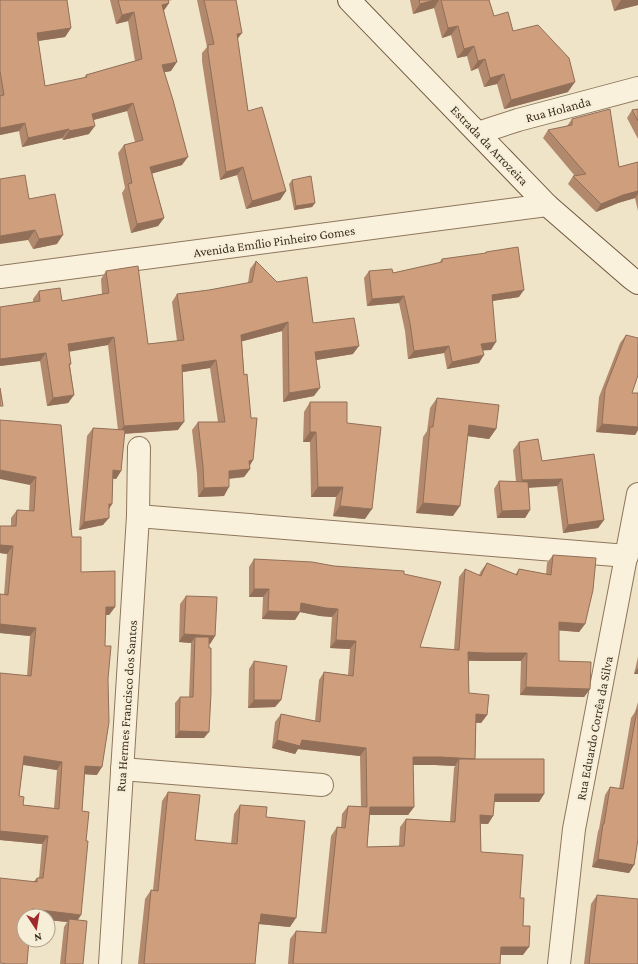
<svg xmlns="http://www.w3.org/2000/svg" width="638" height="964" font-family="'Crimson Pro',serif">
<style>
.lines{fill:none;stroke-linecap:round;stroke-linejoin:round}
.street-casing{stroke:#8d765c;stroke-width:24}
.secondary-casing{stroke:#6f573f;stroke-width:24}
.street{stroke:#faf1dc;stroke-width:22}
.secondary{stroke:#faf1dc;stroke-width:22}
.wall{fill:#b2896c;fill-rule:evenodd}
.shaded-wall{fill:#916f58}
.building{fill:#cf9f7d;stroke:#916f58;fill-rule:evenodd}
.labels{text-anchor:middle;stroke-width:4;stroke-linejoin:round;paint-order:stroke}
.street-label{font-size:13px;fill:#3d2e20;stroke:#f7eed8}
</style>
<rect width="100%" height="100%" fill="#f0e4c8"/>
<g class="lines">
<g class="street-casing">
<g id="street">
<path d="M 478,133 L 518,120 L 638,88"/>
<path d="M 0,277 L 547,205"/>
<path d="M 138,516 L 627,556"/>
<path d="M 122,769 L 322,785"/>
<path d="M 110,964 L 138,516 L 139,448"/>
<path d="M 559,964 L 574,829 L 638,494"/>
</g>
</g>
<g class="secondary-casing">
<path id="secondary" d="M 349,0 L 547,205 L 631,278 L 638,283"/>
</g>
<use href="#street" class="street"/>
<use href="#secondary" class="secondary"/>
</g>
<g class="wall">
<path d="M 0,0 L 71,28 L 65,37 L 38,41 L 45,86 L 84,78 L 86,75 L 135,61 L 128,21 L 116,24 L 110,0 L 172,0 L 168,1 L 169,3 L 164,10 L 171,71 L 164,72 L 182,165 L 152,173 L 164,218 L 158,226 L 131,233 L 122,193 L 125,188 L 118,153 L 124,145 L 135,142 L 127,111 L 93,120 L 89,134 L 63,140 L 62,138 L 22,147 L 19,131 L 0,135 Z"/>
<path d="M 197,0 L 236,0 L 237,40 L 248,111 L 286,191 L 280,200 L 246,209 L 237,175 L 220,180 L 202,61 L 202,53 L 207,47 Z"/>
<path d="M 410,0 L 489,0 L 494,16 L 513,31 L 568,92 L 504,109 L 497,84 L 484,87 L 478,68 L 471,71 L 467,56 L 457,58 L 451,35 L 442,38 L 434,8 L 413,14 Z"/>
<path d="M 611,0 L 638,0 L 638,5 L 614,11 Z"/>
<path d="M 638,109 L 638,139 L 627,118 L 632,110 Z"/>
<path d="M 572,119 L 619,167 L 638,162 L 638,211 L 635,198 L 618,203 L 596,212 L 568,184 L 573,176 L 575,176 L 543,138 L 548,130 L 567,126 Z"/>
<path d="M 292,180 L 315,203 L 312,207 L 294,210 L 289,184 Z"/>
<path d="M 29,199 L 57,244 L 33,249 L 28,240 Z"/>
<path d="M 486,252 L 519,297 L 492,301 L 491,350 L 483,350 L 479,363 L 447,369 L 444,353 L 408,359 L 405,331 L 399,303 L 367,306 L 364,278 L 369,271 L 393,273 L 439,263 L 442,259 L 485,254 Z"/>
<path d="M 256,261 L 313,323 L 353,354 L 316,360 L 314,396 L 283,402 L 282,331 L 242,341 L 244,375 L 253,460 L 249,466 L 250,469 L 244,477 L 229,479 L 224,496 L 198,497 L 197,474 L 192,430 L 198,422 L 218,422 L 210,368 L 182,372 L 178,430 L 124,434 L 121,471 L 116,479 L 113,478 L 112,504 L 109,509 L 103,525 L 79,530 L 87,436 L 93,428 L 118,430 L 108,345 L 69,351 L 71,364 L 70,365 L 74,395 L 68,403 L 47,406 L 40,361 L 0,366 L 0,307 L 33,302 L 33,299 L 39,291 L 62,301 L 102,294 L 101,279 L 106,271 L 148,344 L 177,341 L 172,302 L 177,294 L 209,290 L 248,283 L 250,269 Z"/>
<path d="M 626,335 L 632,393 L 638,393 L 638,430 L 635,435 L 596,432 L 599,397 L 620,343 Z"/>
<path d="M 437,398 L 496,429 L 489,439 L 467,436 L 453,516 L 416,513 L 423,437 L 427,431 L 430,408 Z"/>
<path d="M 310,402 L 347,423 L 365,519 L 333,516 L 336,497 L 311,497 L 310,442 L 303,442 L 304,412 Z"/>
<path d="M 61,425 L 72,537 L 81,572 L 115,607 L 109,615 L 106,615 L 97,775 L 85,774 L 82,811 L 78,920 L 83,964 L 60,964 L 64,927 L 67,922 L 48,920 L 48,916 L 34,881 L 37,878 L 39,878 L 42,844 L 0,840 L 27,676 L 30,636 L 0,633 L 0,594 L 4,595 L 7,554 L 0,553 L 0,526 L 11,526 L 11,518 L 17,510 L 29,511 L 30,485 ZM 23,765 L 57,770 L 54,808 L 23,805 L 19,796 Z"/>
<path d="M 519,442 L 542,461 L 594,454 L 604,520 L 598,528 L 563,533 L 557,486 L 529,488 L 530,510 L 525,518 L 497,518 L 494,489 L 499,481 L 516,482 L 513,450 Z"/>
<path d="M 553,555 L 585,624 L 579,632 L 559,630 L 559,661 L 590,689 L 584,697 L 520,695 L 521,661 L 469,661 L 469,693 L 487,715 L 481,723 L 476,723 L 475,759 L 544,794 L 539,802 L 494,802 L 493,816 L 488,824 L 481,824 L 481,852 L 520,898 L 523,955 L 501,955 L 500,964 L 288,964 L 290,939 L 296,931 L 321,933 L 331,836 L 337,827 L 341,828 L 342,814 L 348,806 L 361,807 L 360,756 L 298,749 L 295,754 L 272,748 L 275,722 L 281,714 L 315,721 L 319,680 L 324,672 L 348,675 L 350,649 L 330,648 L 332,617 L 320,616 L 300,612 L 295,620 L 262,619 L 263,597 L 249,597 L 249,567 L 254,559 L 334,566 L 404,574 L 420,647 L 454,650 L 459,577 L 465,569 L 479,575 L 481,571 L 487,563 L 515,575 L 519,569 L 546,574 L 547,563 ZM 413,765 L 435,765 L 455,766 L 454,768 L 450,822 L 406,819 L 400,827 L 399,846 L 367,847 L 370,815 L 408,815 L 414,807 Z"/>
<path d="M 186,596 L 215,636 L 210,644 L 209,644 L 204,738 L 175,738 L 175,703 L 180,697 L 189,697 L 191,644 L 191,643 L 179,642 L 180,604 Z"/>
<path d="M 638,657 L 638,674 L 634,674 Z"/>
<path d="M 254,661 L 281,700 L 275,707 L 248,708 L 249,669 Z"/>
<path d="M 638,702 L 638,839 L 634,865 L 629,873 L 592,867 L 598,831 L 599,829 L 605,795 L 610,787 L 619,789 L 631,718 L 635,712 Z"/>
<path d="M 168,792 L 195,840 L 231,844 L 234,814 L 240,805 L 266,817 L 290,927 L 259,924 L 255,964 L 138,964 L 145,899 L 151,890 L 153,890 L 162,801 Z"/>
<path d="M 597,895 L 638,964 L 584,964 L 591,904 Z"/>
</g>
<g class="shaded-wall">
<path d="M 434,0 L 439,0 L 434,8 L 413,14 L 420,4 Z"/>
<path d="M 621,0 L 638,0 L 638,5 L 614,11 Z"/>
<path d="M 169,3 L 163,12 L 162,5 Z"/>
<path d="M 134,12 L 128,21 L 116,24 L 122,15 Z"/>
<path d="M 458,26 L 451,35 L 442,38 L 448,28 Z"/>
<path d="M 71,28 L 65,37 L 31,42 L 37,33 Z"/>
<path d="M 242,33 L 236,41 L 237,34 Z"/>
<path d="M 474,46 L 467,56 L 457,58 L 464,49 Z"/>
<path d="M 485,59 L 478,68 L 471,71 L 478,61 Z"/>
<path d="M 177,62 L 171,71 L 156,74 L 162,65 Z"/>
<path d="M 504,74 L 497,84 L 484,87 L 490,78 Z"/>
<path d="M 575,82 L 568,92 L 504,109 L 511,100 Z"/>
<path d="M 133,103 L 127,111 L 86,122 L 92,114 Z"/>
<path d="M 25,123 L 19,131 L 0,135 L 0,128 Z"/>
<path d="M 95,126 L 89,134 L 63,140 L 69,131 Z"/>
<path d="M 69,129 L 62,138 L 22,147 L 28,138 Z"/>
<path d="M 188,157 L 182,165 L 144,176 L 150,167 Z"/>
<path d="M 243,167 L 237,175 L 220,180 L 226,172 Z"/>
<path d="M 286,191 L 280,200 L 246,209 L 252,201 Z"/>
<path d="M 638,191 L 638,194 L 635,198 L 618,203 L 596,212 L 601,204 L 623,195 Z"/>
<path d="M 315,203 L 312,207 L 294,210 L 296,206 Z"/>
<path d="M 164,218 L 158,226 L 131,233 L 137,224 Z"/>
<path d="M 35,230 L 28,240 L 0,244 L 0,236 Z"/>
<path d="M 63,235 L 57,244 L 33,249 L 39,239 Z"/>
<path d="M 524,290 L 519,297 L 486,302 L 492,295 Z"/>
<path d="M 404,296 L 399,303 L 367,306 L 372,299 Z"/>
<path d="M 288,322 L 282,331 L 236,343 L 241,335 Z"/>
<path d="M 114,337 L 108,345 L 62,353 L 68,344 Z"/>
<path d="M 496,342 L 491,350 L 476,351 L 481,344 Z"/>
<path d="M 359,346 L 353,354 L 310,361 L 315,352 Z"/>
<path d="M 449,346 L 444,353 L 408,359 L 414,351 Z"/>
<path d="M 46,353 L 40,361 L 0,366 L 0,359 Z"/>
<path d="M 484,355 L 479,363 L 447,369 L 452,362 Z"/>
<path d="M 216,360 L 210,368 L 176,373 L 182,365 Z"/>
<path d="M 320,388 L 314,396 L 283,402 L 289,393 Z"/>
<path d="M 74,395 L 68,403 L 47,406 L 53,398 Z"/>
<path d="M 184,422 L 178,430 L 118,434 L 124,426 Z"/>
<path d="M 602,424 L 638,427 L 638,430 L 635,435 L 596,432 Z"/>
<path d="M 469,425 L 496,429 L 489,439 L 461,435 Z"/>
<path d="M 310,432 L 316,432 L 310,442 L 303,442 Z"/>
<path d="M 253,460 L 248,469 L 249,461 Z"/>
<path d="M 250,469 L 244,477 L 223,479 L 229,471 Z"/>
<path d="M 0,470 L 36,477 L 30,485 L 0,479 Z"/>
<path d="M 113,470 L 121,471 L 116,479 L 108,478 Z"/>
<path d="M 562,479 L 557,486 L 517,488 L 522,480 Z"/>
<path d="M 229,487 L 224,496 L 198,497 L 204,488 Z"/>
<path d="M 318,487 L 343,487 L 336,497 L 311,497 Z"/>
<path d="M 423,503 L 460,506 L 453,516 L 416,513 Z"/>
<path d="M 109,504 L 112,504 L 107,512 Z"/>
<path d="M 340,506 L 372,509 L 365,519 L 333,516 Z"/>
<path d="M 530,510 L 525,518 L 497,518 L 502,511 Z"/>
<path d="M 109,518 L 103,525 L 79,530 L 84,522 Z"/>
<path d="M 604,520 L 598,528 L 563,533 L 568,525 Z"/>
<path d="M 0,545 L 13,546 L 7,554 L 0,553 Z"/>
<path d="M 254,589 L 269,589 L 263,597 L 249,597 Z"/>
<path d="M 301,603 L 338,609 L 332,617 L 320,616 L 300,612 L 295,620 L 262,619 L 268,611 Z"/>
<path d="M 106,607 L 115,607 L 109,615 L 100,615 Z"/>
<path d="M 559,622 L 585,624 L 579,632 L 553,630 Z"/>
<path d="M 0,624 L 36,628 L 30,636 L 0,633 Z"/>
<path d="M 184,634 L 215,636 L 210,644 L 195,643 L 195,637 L 191,643 L 179,642 Z"/>
<path d="M 336,640 L 356,641 L 350,649 L 330,648 Z"/>
<path d="M 468,652 L 527,653 L 521,661 L 481,661 L 463,660 Z"/>
<path d="M 638,668 L 638,674 L 634,674 Z"/>
<path d="M 526,687 L 590,689 L 584,697 L 520,695 Z"/>
<path d="M 254,700 L 281,700 L 275,707 L 248,708 Z"/>
<path d="M 476,714 L 487,715 L 481,723 L 471,722 Z"/>
<path d="M 179,731 L 209,732 L 204,738 L 175,738 Z"/>
<path d="M 277,740 L 302,740 L 366,748 L 360,756 L 298,749 L 295,754 L 272,748 Z"/>
<path d="M 24,756 L 62,762 L 57,770 L 18,764 Z"/>
<path d="M 413,757 L 441,757 L 475,759 L 459,759 L 455,766 L 435,765 L 407,765 Z"/>
<path d="M 85,766 L 102,767 L 97,775 L 80,774 Z"/>
<path d="M 495,794 L 544,794 L 539,802 L 489,802 Z"/>
<path d="M 370,807 L 414,807 L 408,815 L 365,815 Z"/>
<path d="M 480,815 L 493,816 L 488,824 L 475,823 Z"/>
<path d="M 0,831 L 48,836 L 42,844 L 0,840 Z"/>
<path d="M 598,859 L 634,865 L 629,873 L 592,867 Z"/>
<path d="M 32,909 L 81,915 L 76,923 L 69,919 L 67,922 L 48,920 L 48,916 L 28,916 Z"/>
<path d="M 261,914 L 296,918 L 290,927 L 259,924 L 254,932 Z"/>
<path d="M 501,947 L 529,947 L 523,955 L 495,955 Z"/>
</g>
<g class="building">
<path d="M 0,0 L 67,0 L 71,28 L 37,33 L 45,86 L 87,77 L 86,75 L 142,59 L 134,12 L 122,15 L 118,0 L 168,0 L 169,3 L 162,5 L 177,62 L 162,65 L 173,100 L 188,157 L 150,167 L 164,218 L 137,224 L 128,184 L 132,183 L 124,145 L 143,140 L 133,103 L 92,114 L 95,126 L 69,131 L 69,129 L 28,138 L 25,123 L 0,128 L 0,96 L 4,95 L 0,71 Z"/>
<path d="M 204,0 L 236,0 L 242,33 L 237,34 L 248,111 L 262,107 L 286,191 L 252,201 L 243,167 L 226,172 L 208,52 L 208,45 L 214,44 Z"/>
<path d="M 419,0 L 434,0 L 420,4 Z"/>
<path d="M 441,0 L 489,0 L 494,16 L 508,12 L 513,31 L 538,25 L 569,58 L 575,82 L 511,100 L 504,74 L 490,78 L 485,59 L 478,61 L 474,46 L 464,49 L 458,26 L 448,28 Z"/>
<path d="M 610,109 L 619,167 L 638,162 L 638,191 L 623,195 L 601,204 L 573,176 L 586,174 L 548,130 L 572,125 L 572,119 Z"/>
<path d="M 638,109 L 638,121 L 632,110 Z"/>
<path d="M 25,175 L 29,199 L 55,194 L 63,235 L 39,239 L 35,230 L 0,236 L 0,179 Z"/>
<path d="M 311,176 L 315,203 L 296,206 L 292,180 Z"/>
<path d="M 518,247 L 524,290 L 492,295 L 496,342 L 481,344 L 484,355 L 452,362 L 449,346 L 414,351 L 410,323 L 404,296 L 372,299 L 369,271 L 392,269 L 393,273 L 442,262 L 442,259 L 486,253 L 486,252 Z"/>
<path d="M 256,261 L 277,282 L 307,277 L 313,323 L 354,318 L 359,346 L 315,352 L 320,388 L 289,393 L 288,322 L 241,335 L 244,375 L 247,374 L 251,418 L 257,418 L 253,460 L 249,461 L 250,469 L 229,471 L 229,487 L 204,488 L 203,466 L 198,422 L 225,422 L 216,360 L 182,365 L 184,422 L 124,426 L 114,337 L 68,344 L 71,364 L 69,364 L 74,395 L 53,398 L 46,353 L 0,359 L 0,307 L 40,301 L 39,291 L 60,288 L 62,301 L 109,293 L 106,271 L 138,266 L 148,344 L 184,340 L 177,294 L 209,290 L 252,282 Z"/>
<path d="M 626,335 L 638,338 L 638,375 L 632,393 L 638,393 L 638,427 L 602,424 L 605,389 Z"/>
<path d="M 0,388 L 3,406 L 0,406 Z"/>
<path d="M 437,398 L 499,405 L 496,429 L 469,425 L 460,506 L 423,503 L 430,427 L 433,427 Z"/>
<path d="M 310,402 L 347,402 L 347,423 L 381,427 L 372,509 L 340,506 L 343,487 L 318,487 L 316,432 L 310,432 Z"/>
<path d="M 0,420 L 61,425 L 72,537 L 81,537 L 81,572 L 115,571 L 115,607 L 106,607 L 105,646 L 111,646 L 108,679 L 109,722 L 102,767 L 85,766 L 82,811 L 89,812 L 86,841 L 88,841 L 81,915 L 32,909 L 32,916 L 24,916 L 24,940 L 29,940 L 27,964 L 8,964 L 0,963 L 0,878 L 37,882 L 37,878 L 43,878 L 48,836 L 0,831 L 0,673 L 31,676 L 36,628 L 0,624 L 0,594 L 8,595 L 13,546 L 0,545 L 0,526 L 16,526 L 17,510 L 34,511 L 36,477 L 0,470 ZM 24,756 L 62,762 L 59,809 L 23,805 L 24,797 L 19,796 Z"/>
<path d="M 93,428 L 125,430 L 121,471 L 113,470 L 112,504 L 109,504 L 109,518 L 84,522 Z"/>
<path d="M 538,439 L 542,461 L 594,454 L 604,520 L 568,525 L 562,479 L 522,480 L 519,442 Z"/>
<path d="M 499,481 L 528,482 L 530,510 L 502,511 Z"/>
<path d="M 553,555 L 596,558 L 593,590 L 585,624 L 559,622 L 559,661 L 591,662 L 590,689 L 526,687 L 527,653 L 486,653 L 468,652 L 469,693 L 489,695 L 487,715 L 476,714 L 475,759 L 441,757 L 413,757 L 414,807 L 370,807 L 367,847 L 404,846 L 406,819 L 455,822 L 459,759 L 544,759 L 544,794 L 495,794 L 493,816 L 480,815 L 481,852 L 523,855 L 520,898 L 524,898 L 523,926 L 530,926 L 529,947 L 501,947 L 500,964 L 293,964 L 296,931 L 326,933 L 337,827 L 345,828 L 348,806 L 367,807 L 366,748 L 302,740 L 300,746 L 277,740 L 281,714 L 320,722 L 324,672 L 353,676 L 356,641 L 336,640 L 338,609 L 326,608 L 301,603 L 300,612 L 268,611 L 269,589 L 254,589 L 254,559 L 312,562 L 334,566 L 404,571 L 404,574 L 441,582 L 420,647 L 459,650 L 465,569 L 481,576 L 487,563 L 517,575 L 519,569 L 551,575 Z"/>
<path d="M 186,596 L 217,597 L 215,636 L 184,634 Z"/>
<path d="M 195,637 L 209,637 L 209,648 L 211,648 L 211,693 L 209,732 L 179,731 L 180,697 L 193,697 Z"/>
<path d="M 254,661 L 287,666 L 281,700 L 254,700 Z"/>
<path d="M 637,710 L 638,710 L 638,839 L 634,865 L 598,859 L 603,824 L 604,824 L 610,787 L 623,789 Z"/>
<path d="M 168,792 L 200,795 L 195,840 L 237,844 L 240,805 L 267,807 L 266,817 L 305,821 L 296,918 L 261,914 L 260,923 L 259,922 L 255,964 L 144,964 L 151,890 L 158,891 Z"/>
<path d="M 597,895 L 638,899 L 638,964 L 589,964 Z"/>
<path d="M 69,919 L 87,921 L 83,964 L 65,964 Z"/>
</g>
<g class="labels">
<g class="street-label">
<text transform="translate(558 109) rotate(-15)" y="5">Rua Holanda</text>
<text transform="translate(490 145) rotate(46)" y="5">Estrada da Arrozeira</text>
<text transform="translate(274 241) rotate(-8)" y="5">Avenida Emílio Pinheiro Gomes</text>
<text transform="translate(126 706) rotate(-86)" y="5">Rua Hermes Francisco dos Santos</text>
<text transform="translate(594 728) rotate(-79)" y="5">Rua Eduardo Corrêa da Silva</text>
</g>
</g>
<g transform="translate(36 928) rotate(168)"><circle r="19" fill="#f7eed8" stroke="#ada18e"/>
<path d="M0-3L7 15L0 10L-7 15Z" fill="#9e2a2b"/>
<text y="-6" font-size="11" font-weight="bold" text-anchor="middle" fill="#3d2e20">N</text>
</g>
</svg>
